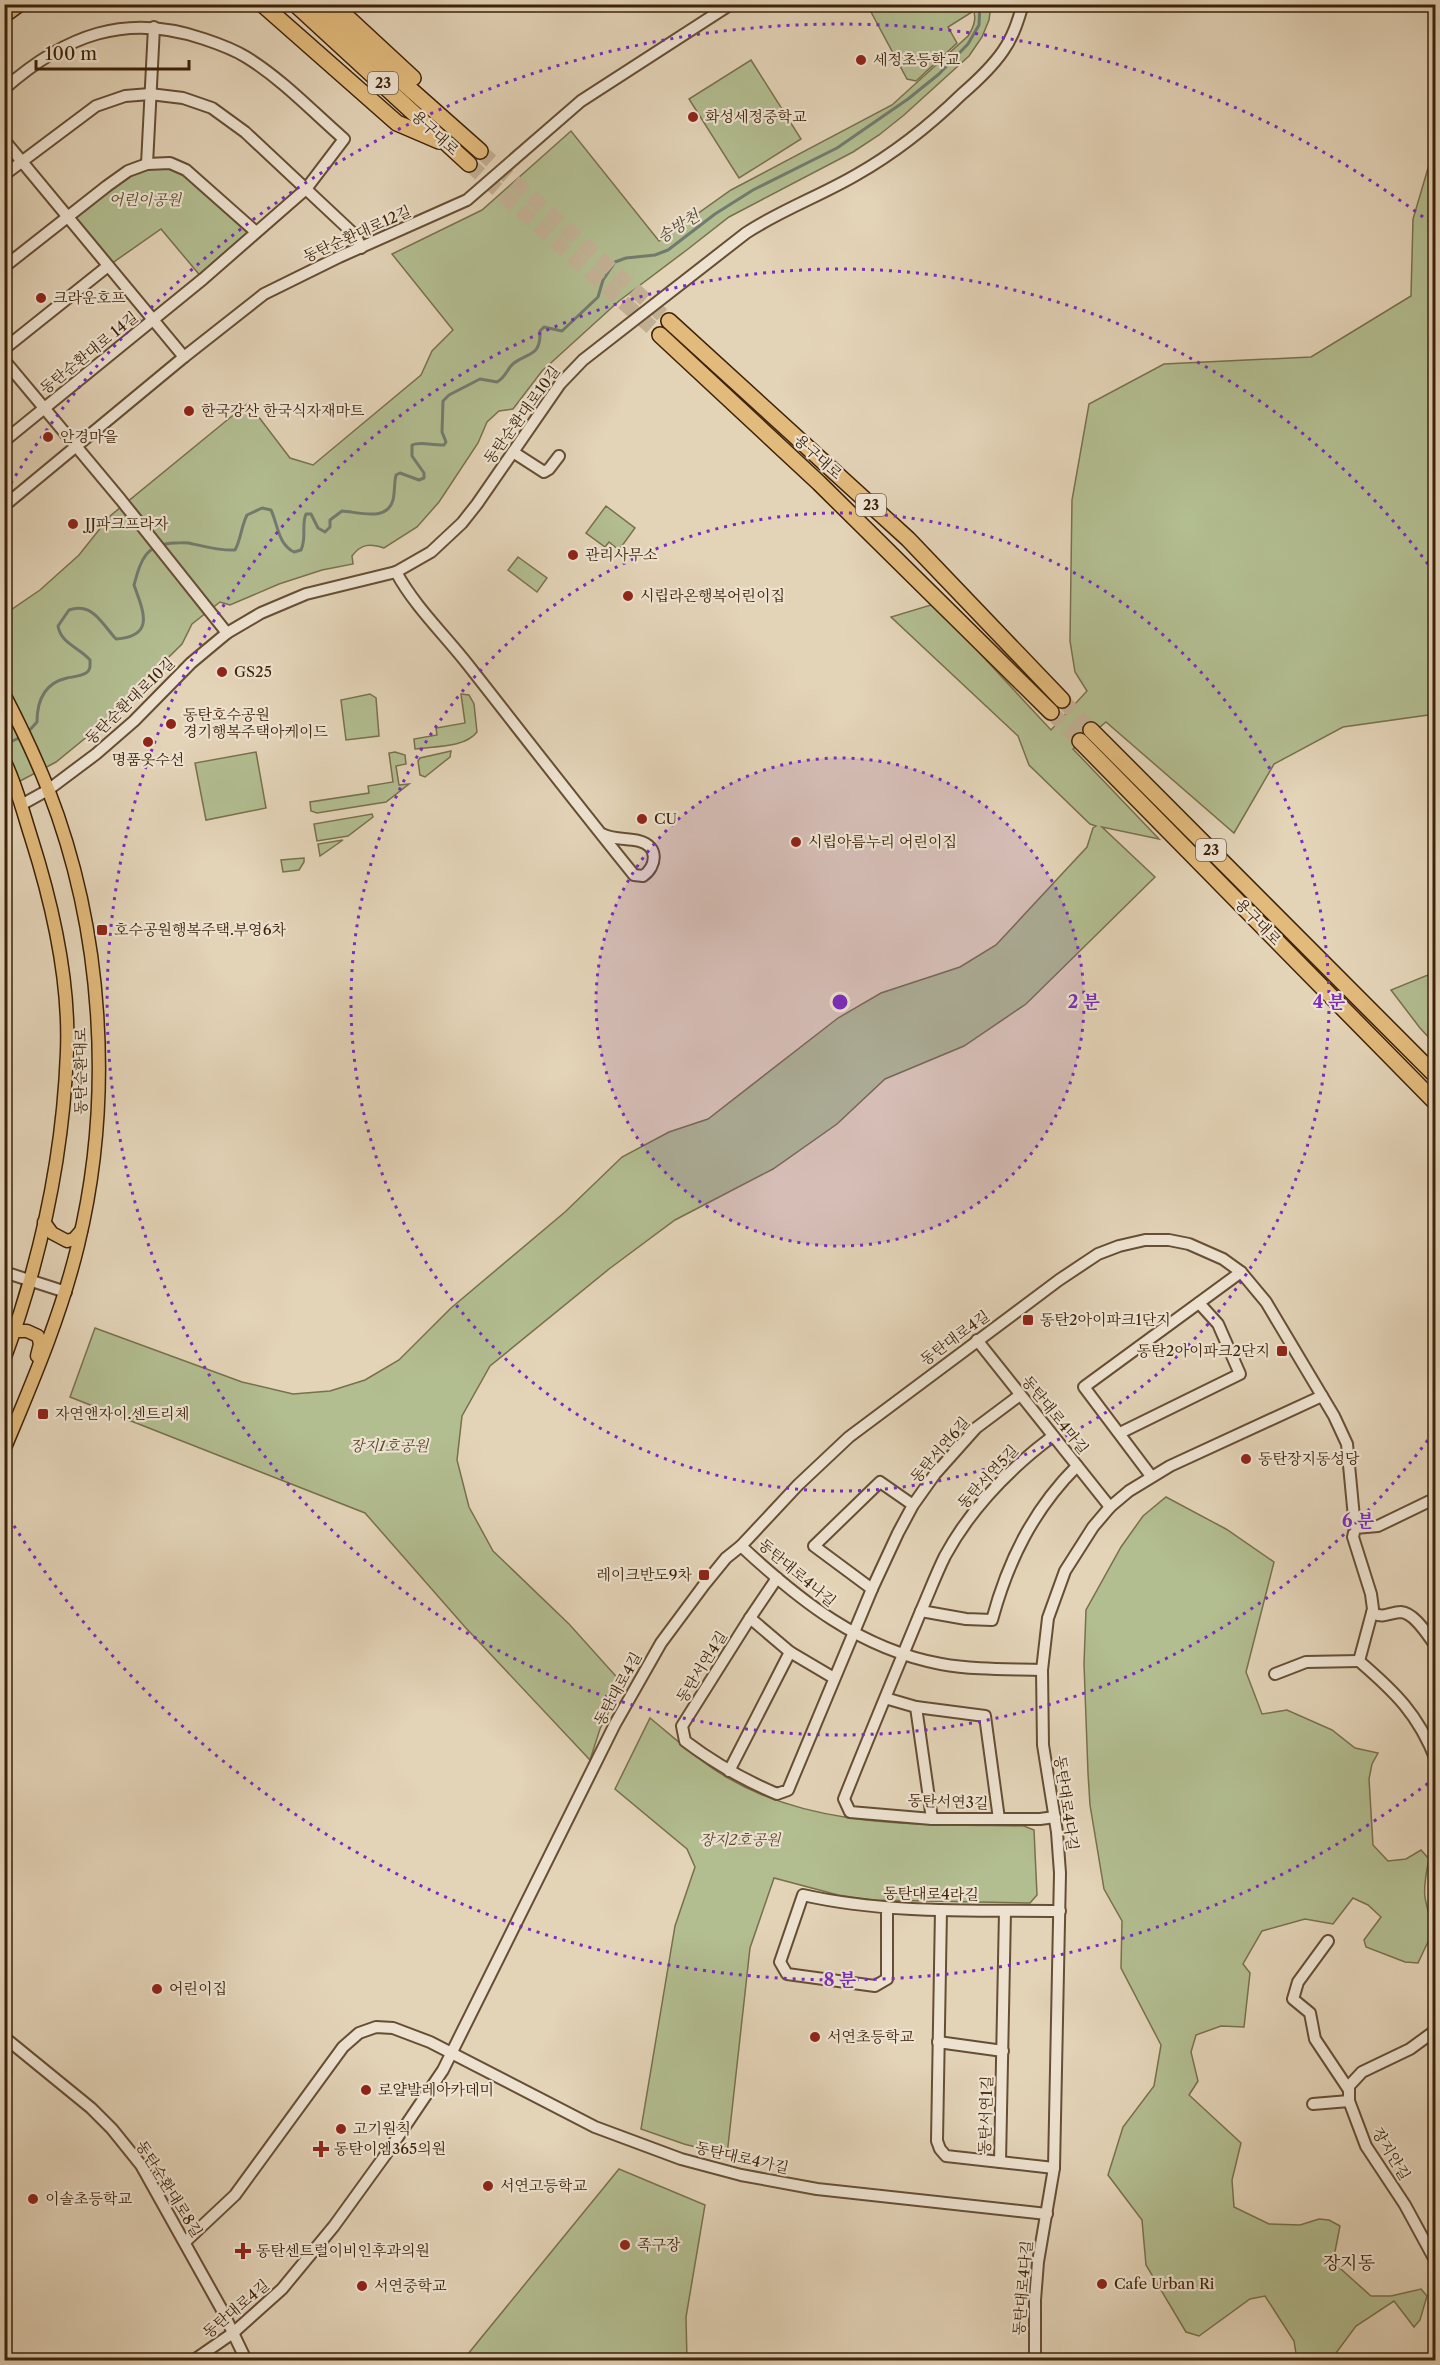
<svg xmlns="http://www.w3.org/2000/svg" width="1440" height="2365" font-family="'Libre Caslon Text','Noto Serif KR',serif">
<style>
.green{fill:#b2bd90;stroke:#78704c;stroke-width:1.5}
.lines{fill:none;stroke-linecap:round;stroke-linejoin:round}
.stream{stroke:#727b6f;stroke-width:3}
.highway-tunnel{stroke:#c2b094;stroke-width:15;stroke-dasharray:15 8;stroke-linecap:butt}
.minor-casing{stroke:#664e34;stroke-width:14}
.major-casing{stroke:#3d2208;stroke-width:15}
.highway-casing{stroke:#3d2208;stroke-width:18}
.minor{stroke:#ede2d0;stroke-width:10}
.major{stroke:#e2ba7c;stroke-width:12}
.highway{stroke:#e2ba7c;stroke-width:15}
.ring{fill:none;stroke:#7b2cbf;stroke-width:3;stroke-dasharray:3 6}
.poi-dot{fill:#8f2418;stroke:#ede2d0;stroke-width:2}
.labels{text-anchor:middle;stroke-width:4.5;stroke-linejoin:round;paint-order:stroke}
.shield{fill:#ede2d0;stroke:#725c44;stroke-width:1.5}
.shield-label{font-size:14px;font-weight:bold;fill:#3d2208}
.poi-label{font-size:15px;fill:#3d2208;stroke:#ede2d0;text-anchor:start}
.street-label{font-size:15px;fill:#3d2208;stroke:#ede2d0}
.park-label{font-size:15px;font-style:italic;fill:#5a492a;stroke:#ede2d0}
.water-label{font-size:16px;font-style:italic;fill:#534733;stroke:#ede2d0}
.quarter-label{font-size:18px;fill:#3d2208;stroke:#ede2d0}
.centre{fill:#7b2cbf;stroke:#ede2d0;stroke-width:3}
.ring-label{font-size:18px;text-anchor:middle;font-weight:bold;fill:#7b2cbf;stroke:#ede2d0;stroke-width:4.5;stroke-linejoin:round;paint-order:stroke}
</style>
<rect width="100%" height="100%" fill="#e3d3b7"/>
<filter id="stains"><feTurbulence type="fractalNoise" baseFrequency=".00333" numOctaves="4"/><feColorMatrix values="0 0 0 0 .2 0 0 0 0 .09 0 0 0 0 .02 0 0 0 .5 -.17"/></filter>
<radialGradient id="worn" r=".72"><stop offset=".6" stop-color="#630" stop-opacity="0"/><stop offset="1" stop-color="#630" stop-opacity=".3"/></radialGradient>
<g class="green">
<path d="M 873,5 L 967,5 L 972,12 L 948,27 L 957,43 L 916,81 L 907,79 L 871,12 Z"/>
<path d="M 972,5 L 991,5 L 989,20 L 982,37 L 969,56 L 904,115 L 879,135 L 853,152 L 729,217 L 688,249 L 619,301 L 542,371 L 513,409 L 499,411 L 487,422 L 478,443 L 439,502 L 417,527 L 384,548 C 370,543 361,544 352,556 L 353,564 L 322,570 L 279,584 L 230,605 L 220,602 L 192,624 L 182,644 L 94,731 L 56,762 L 5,789 L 5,614 L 40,590 L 79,555 L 110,516 L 248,403 L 290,458 L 313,465 L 421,375 L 432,351 L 453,330 L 392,254 L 482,210 L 571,131 L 659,241 L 731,190 L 892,105 L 968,36 C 975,25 977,17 972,5 Z"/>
<path d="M 751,60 L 801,139 L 739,178 L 689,99 Z"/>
<path d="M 1435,156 L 1435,714 L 1343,727 L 1274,764 L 1234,833 L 1106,722 L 1073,749 L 1159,839 L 1102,827 L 1155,877 L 1026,1004 L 964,1046 L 885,1079 L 837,1124 L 773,1169 L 675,1220 L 609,1269 L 490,1366 L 462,1416 L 457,1460 L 469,1507 L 493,1551 L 569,1624 L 623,1684 L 600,1729 L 590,1760 L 465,1627 L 365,1513 L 70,1397 L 95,1328 L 242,1382 L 293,1394 L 330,1391 L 365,1380 L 399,1360 L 451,1308 L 565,1212 L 622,1157 L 669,1132 L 708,1119 L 838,1018 L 881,993 L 960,967 L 996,945 L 1087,847 L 1093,828 L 1096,826 L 1090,824 L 1029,765 L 1018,736 L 891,617 L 934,604 L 1051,730 L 1087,691 L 1075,672 L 1070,641 L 1072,500 L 1089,404 L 1164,364 L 1311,357 L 1411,296 L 1413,219 L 1431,158 Z"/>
<path d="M 170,163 L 256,232 L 203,279 L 161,229 L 108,266 L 68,217 L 128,171 Z"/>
<path d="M 606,506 L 635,528 L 619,550 L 609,542 L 605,547 L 586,533 Z"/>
<path d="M 518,557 L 547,578 L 537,592 L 508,570 Z"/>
<path d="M 370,694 L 376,698 L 379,736 L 346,740 L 341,700 Z"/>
<path d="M 461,694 L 469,695 L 474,704 L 477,732 C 465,748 434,746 415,749 L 414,739 L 437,735 L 436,728 L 465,723 Z"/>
<path d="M 451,751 L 450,757 L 425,777 L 420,775 L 418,761 L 420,758 Z"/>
<path d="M 256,752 L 266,808 L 206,820 L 195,763 Z"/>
<path d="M 395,752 L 405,755 L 406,764 L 396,766 L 399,785 L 409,784 L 386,802 L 317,813 L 311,811 L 310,802 L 369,793 L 368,786 L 393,782 L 389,753 Z"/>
<path d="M 372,814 L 373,817 L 348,836 L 317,841 L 314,824 Z"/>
<path d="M 343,840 L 320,856 L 318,844 Z"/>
<path d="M 304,858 L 304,862 L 299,870 L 283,872 L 281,860 Z"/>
<path d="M 1435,972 L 1435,1044 L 1420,1028 L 1391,990 Z"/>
<path d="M 1166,1497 L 1226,1529 L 1274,1562 L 1246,1672 L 1262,1714 L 1287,1710 L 1332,1730 L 1355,1748 L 1378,1753 L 1372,1764 L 1369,1779 L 1373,1845 L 1388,1861 L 1406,1859 L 1421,1850 L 1429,1859 C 1422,1892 1423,1898 1434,1929 L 1418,1963 L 1405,1962 L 1366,1947 L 1364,1940 L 1381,1917 L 1368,1905 L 1353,1898 L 1333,1924 L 1305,1919 L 1262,1931 L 1243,1964 L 1250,1973 L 1244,2027 L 1221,2026 L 1196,2035 L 1191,2052 L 1198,2081 L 1189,2095 L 1241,2143 L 1232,2180 L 1234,2207 L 1269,2224 L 1300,2225 L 1319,2219 L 1329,2220 L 1340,2226 L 1333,2262 L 1371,2296 L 1391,2296 L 1421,2289 L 1427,2296 L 1420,2320 L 1414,2327 L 1394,2301 L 1356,2326 L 1333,2357 L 1333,2360 L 1297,2360 L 1294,2341 L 1265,2296 L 1250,2299 L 1199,2336 L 1186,2332 L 1146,2265 L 1142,2220 L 1108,2175 L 1123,2127 L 1154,2086 L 1161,2045 L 1121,1968 L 1122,1921 L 1104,1889 L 1090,1805 L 1088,1773 L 1084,1664 L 1086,1610 L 1121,1547 L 1143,1516 Z"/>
<path d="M 650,1718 C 672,1736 694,1756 718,1772 C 808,1830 921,1824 1024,1826 L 1034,1830 L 1037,1895 L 1030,1903 L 872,1900 L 838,1895 L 774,1878 L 750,1948 L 727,2155 L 684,2144 L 641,2129 L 675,1926 L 695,1867 L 687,1849 L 615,1789 Z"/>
<path d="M 619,2169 L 705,2205 L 686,2317 L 687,2360 L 463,2360 Z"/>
</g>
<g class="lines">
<g class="stream">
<path d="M 27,733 L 37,722 C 37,700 45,683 67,678 C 72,677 81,676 86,673 C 91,670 90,665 90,660 C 79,647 61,644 58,626 L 69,610 C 93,602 102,624 116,639 C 156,636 143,611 134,585 C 141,560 145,544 175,543 C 181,543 187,542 193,544 C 208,547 220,551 235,550 C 241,539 241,527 247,515 L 262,508 L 271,510 C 278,525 278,544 294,552 L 301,550 C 307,538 301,525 306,514 L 311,514 L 318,528 L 325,532 L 330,527 L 330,520 L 342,511 C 359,512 387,522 393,500 C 395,492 394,483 396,475 L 400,473 L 419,480 L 424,478 L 424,473 L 412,456 L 412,445 C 421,441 434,446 444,445 L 446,442 L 442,432 L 443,401 L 449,395 L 480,379 L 497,382 C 507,376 507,368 514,363 C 528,352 541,357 540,331 L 544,327 L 562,331 L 598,297 L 603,280 L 615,262 L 626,258 L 655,255 L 668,250 L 715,214 L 753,190 L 837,148 L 908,99 L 939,74 L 968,44 L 979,25 L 980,4"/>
<path d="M 4,745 L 21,737"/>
</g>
<g class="highway-tunnel">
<path d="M 480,151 L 669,321"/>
<path d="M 469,164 L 660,335"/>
<path d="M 1062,700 L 1091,730"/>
<path d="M 1051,712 L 1080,741"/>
</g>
<g class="minor-casing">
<g id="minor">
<path d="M 4,89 C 65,35 126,12 204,39 C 219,44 233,49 246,57 C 282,79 313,112 344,139 L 306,189 L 203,279 L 4,441"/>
<path d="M 4,140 L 184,357"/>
<path d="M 147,164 L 154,27"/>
<path d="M 4,175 L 96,106 L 125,96 L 150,94 L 183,98 L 212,108 L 245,132 L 356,236 L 361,248"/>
<path d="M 4,267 L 107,186 L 128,171 L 147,164 L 170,163 L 186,170 L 256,232"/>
<path d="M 4,349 L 108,266"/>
<path d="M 4,360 L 121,500 L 227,633"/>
<path d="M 513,452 L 544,472 L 549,469 L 559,456"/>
<path d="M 4,506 L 184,357 L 264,294 L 339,257 L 467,200 L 581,101 L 731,4"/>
<path d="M 396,572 C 415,607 445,635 469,666 C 524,736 578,806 634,875 L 643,876 C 657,866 659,846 639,841 C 626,838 614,840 602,834"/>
<path d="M 21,805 L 48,790 L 96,754 L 134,721 L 191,663 L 227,633 L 261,613 L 306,594 L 396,572 L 431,552 L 462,523 L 477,504 L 560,384 L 583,360 L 746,233 C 781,210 820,196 856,175 C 895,153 930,125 962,94 C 977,81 992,67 1003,51 C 1013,37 1018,21 1023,4"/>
<path d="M 4,1272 L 66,1292"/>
<path d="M 977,1340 L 1110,1507"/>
<path d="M 1120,1433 L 1240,1374 L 1218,1324 L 1199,1303"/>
<path d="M 1053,1436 C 1009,1469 971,1508 945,1556 C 936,1574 929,1593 921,1611 L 966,1619 L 992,1620 C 1008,1561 1033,1510 1077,1466"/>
<path d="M 1151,1476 L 1084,1387 L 1241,1272"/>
<path d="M 1436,1498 L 1378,1526 L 1355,1528 L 1353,1537 L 1371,1594 L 1373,1609 L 1359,1661 C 1395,1692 1418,1714 1436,1760"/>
<path d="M 913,1505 L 898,1533 L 872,1589 L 814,1546 L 880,1482 L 913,1505 L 935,1474 L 976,1428 L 1020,1395"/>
<path d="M 741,1546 C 799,1600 860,1649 941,1664 C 974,1670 1008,1669 1042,1670"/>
<path d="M 1372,1613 C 1385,1619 1390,1612 1401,1612 C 1415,1613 1428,1636 1436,1646"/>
<path d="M 750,1618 L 777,1578"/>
<path d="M 1275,1674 L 1306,1662 L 1359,1661"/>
<path d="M 834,1678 L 790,1652 L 750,1618 L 682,1726 L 685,1741 C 714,1763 744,1780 777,1794 L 788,1790 L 872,1589"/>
<path d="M 885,1698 L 916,1707 L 985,1716 L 999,1819 L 932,1819 L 850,1812 L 844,1799 C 869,1736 895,1674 921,1611"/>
<path d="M 916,1707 L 932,1819"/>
<path d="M 729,1771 L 790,1652"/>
<path d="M 999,1819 L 1040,1819 L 1055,1817"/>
<path d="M 887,1909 L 887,1979 L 875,1986 L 787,1974 L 780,1962 L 803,1895 C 887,1914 973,1910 1060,1911"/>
<path d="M 941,1910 L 937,2141 L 940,2149 L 946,2156 L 1000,2162 L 1005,1911"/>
<path d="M 1328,1941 L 1298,1982 L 1293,1999 L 1310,2013 L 1315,2039 L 1349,2090"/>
<path d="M 1436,2030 L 1410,2049 L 1362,2072 L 1349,2086 L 1349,2101 L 1366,2146 L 1405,2205 L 1436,2262"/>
<path d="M 4,2037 L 91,2108 L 112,2129 L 141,2165 L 222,2310 L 246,2360"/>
<path d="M 938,2042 L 1003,2051"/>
<path d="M 1313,2104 L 1349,2101"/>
<path d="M 1000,2162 L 1054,2168"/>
<path d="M 185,2242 L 235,2195 L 343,2047 L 359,2033 L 376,2027 L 393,2028 L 430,2042 L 595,2127 L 681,2159 L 741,2175 L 817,2189 L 1047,2214"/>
<path d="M 194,2360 L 233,2333 L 282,2289 L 334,2226 L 389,2150 L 443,2070 L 615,1724 L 661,1643 L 704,1585 L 726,1558 L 741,1546 L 798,1485 L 849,1437 L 1059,1280 L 1098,1254 L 1119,1246 L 1145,1240 L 1169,1240 L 1189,1244 L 1223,1259 L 1241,1272 L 1266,1302 L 1334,1416 L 1347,1444 L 1355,1528"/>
<path d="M 1035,2360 L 1035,2300 L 1038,2262 L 1054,2168 L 1060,1873 L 1057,1832 L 1043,1745 L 1042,1670 L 1048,1618 L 1065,1571 L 1093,1527 L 1110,1507 L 1129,1491 L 1170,1466 L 1322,1396"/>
<path d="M 1432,2360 L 1436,2357"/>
</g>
</g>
<g class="major-casing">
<g id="major">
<path d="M 4,694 C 20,725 35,756 48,789 C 103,930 114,1097 78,1245 C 61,1316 32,1383 4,1450"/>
<path d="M 4,760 C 16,784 23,812 31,837 C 53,906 70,980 67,1052 C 63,1156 40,1262 4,1360"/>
<path d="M 44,1222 L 52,1233 L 67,1241 L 74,1239 L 81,1231"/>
<path d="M 15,1331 L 27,1331 L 38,1336 L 40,1344 L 37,1356"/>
</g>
</g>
<g class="highway-casing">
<g id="highway">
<path d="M 262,4 L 397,123 L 439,141"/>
<path d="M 295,4 L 469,164"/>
<path d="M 314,4 L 480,151"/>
<path d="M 333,4 L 413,78"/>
<path d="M 4,15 L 19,4"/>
<path d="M 669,321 L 908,539 L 1062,700"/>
<path d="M 660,335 L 819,483 L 1051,712"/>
<path d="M 1091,730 L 1436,1076"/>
<path d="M 1080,741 L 1436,1103"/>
</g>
</g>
<use href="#minor" class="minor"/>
<use href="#major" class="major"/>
<use href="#highway" class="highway"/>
</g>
<circle cx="840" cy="1002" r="244" fill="#7b2cbf" fill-opacity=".12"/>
<g class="ring">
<circle cx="840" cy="1002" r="244"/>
<circle cx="840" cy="1002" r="489"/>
<path d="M1433 1433A733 733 0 1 1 1433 571"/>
<path d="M1435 1778A978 978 0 0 1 6 1513M6 491A978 978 0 0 1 1435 226"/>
</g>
<g class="poi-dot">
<circle cx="861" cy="60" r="6"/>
<circle cx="693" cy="117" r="6"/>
<circle cx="41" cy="298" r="6"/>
<circle cx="189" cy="411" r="6"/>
<circle cx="48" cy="437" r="6"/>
<circle cx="73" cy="524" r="6"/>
<circle cx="573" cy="555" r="6"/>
<circle cx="628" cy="596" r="6"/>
<circle cx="222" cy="672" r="6"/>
<circle cx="171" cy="724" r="6"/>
<circle cx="148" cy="742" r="6"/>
<circle cx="642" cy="819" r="6"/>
<circle cx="796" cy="842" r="6"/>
<rect x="96" y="924" width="12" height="12" rx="3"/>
<rect x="1022" y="1314" width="12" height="12" rx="3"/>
<rect x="1276" y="1345" width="12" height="12" rx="3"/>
<rect x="37" y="1408" width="12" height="12" rx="3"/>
<circle cx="1246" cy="1459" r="6"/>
<rect x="698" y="1569" width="12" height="12" rx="3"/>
<circle cx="157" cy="1989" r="6"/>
<circle cx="815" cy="2037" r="6"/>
<circle cx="366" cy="2090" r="6"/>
<circle cx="341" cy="2129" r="6"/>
<path d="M318 2140h6v6h6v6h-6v6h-6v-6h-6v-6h6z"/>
<circle cx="488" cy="2186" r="6"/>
<circle cx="33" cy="2199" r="6"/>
<circle cx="625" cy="2245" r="6"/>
<path d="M240 2242h6v6h6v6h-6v6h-6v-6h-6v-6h6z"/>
<circle cx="1102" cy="2284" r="6"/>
<circle cx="362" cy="2286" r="6"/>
</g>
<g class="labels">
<g class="shield">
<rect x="368" y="72" width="30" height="22" rx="4.5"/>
<rect x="856" y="494" width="30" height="22" rx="4.5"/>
<rect x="1196" y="839" width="30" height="22" rx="4.5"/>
</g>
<g class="shield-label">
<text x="383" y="88">23</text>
<text x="871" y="510">23</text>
<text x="1211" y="855">23</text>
</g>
<g class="poi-label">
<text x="873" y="65">세정초등학교</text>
<text x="705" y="122">화성세정중학교</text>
<text x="53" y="303">크라운호프</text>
<text x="201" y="416">한국강산 한국식자재마트</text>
<text x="60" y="442">안경마을</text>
<text x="85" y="529">JJ파크프라자</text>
<text x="585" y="560">관리사무소</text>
<text x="640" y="601">시립라온행복어린이집</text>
<text x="234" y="677">GS25</text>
<text x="183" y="720">동탄호수공원<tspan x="183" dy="17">경기행복주택아케이드</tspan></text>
<text x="148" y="765" text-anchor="middle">명품옷수선</text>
<text x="654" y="824">CU</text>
<text x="808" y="847">시립아름누리 어린이집</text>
<text x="114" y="935">호수공원행복주택.부영6차</text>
<text x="1040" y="1325">동탄2아이파크1단지</text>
<text x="1270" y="1356" text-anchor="end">동탄2아이파크2단지</text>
<text x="55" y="1419">자연앤자이.센트리체</text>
<text x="1258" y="1464">동탄장지동성당</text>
<text x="692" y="1580" text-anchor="end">레이크반도9차</text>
<text x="169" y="1994">어린이집</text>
<text x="827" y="2042">서연초등학교</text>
<text x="378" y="2095">로얄발레아카데미</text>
<text x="353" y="2134">고기원칙</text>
<text x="334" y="2154">동탄이엠365의원</text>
<text x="500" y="2191">서연고등학교</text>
<text x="45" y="2204">이솔초등학교</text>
<text x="637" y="2250">족구장</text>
<text x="256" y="2256">동탄센트럴이비인후과의원</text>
<text x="1114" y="2289">Cafe Urban Ri</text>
<text x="374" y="2291">서연중학교</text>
</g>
<g class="street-label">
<text transform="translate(435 133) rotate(43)" y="5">용구대로</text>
<text transform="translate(357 234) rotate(-24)" y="5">동탄순환대로12길</text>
<text transform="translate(89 353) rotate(-39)" y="5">동탄순환대로 14길</text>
<text transform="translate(522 415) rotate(-54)" y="5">동탄순환대로10길</text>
<text transform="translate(818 457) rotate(42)" y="5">용구대로</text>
<text transform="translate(130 701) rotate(-44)" y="5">동탄순환대로10길</text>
<text transform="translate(1258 922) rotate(46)" y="5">용구대로</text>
<text transform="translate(81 1071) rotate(-90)" y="5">동탄순환대로</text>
<text transform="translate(955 1338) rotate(-36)" y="5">동탄대로4길</text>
<text transform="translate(1055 1415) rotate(51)" y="5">동탄대로4마길</text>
<text transform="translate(940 1450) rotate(-49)" y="5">동탄서연6길</text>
<text transform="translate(988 1477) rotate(-47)" y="5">동탄서연5길</text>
<text transform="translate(797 1573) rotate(40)" y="5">동탄대로4나길</text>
<text transform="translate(702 1667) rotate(-58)" y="5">동탄서연4길</text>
<text transform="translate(618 1689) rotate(-61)" y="5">동탄대로4길</text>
<text transform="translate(948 1802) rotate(2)" y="5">동탄서연3길</text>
<text transform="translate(1066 1803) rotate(82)" y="5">동탄대로4다길</text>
<text transform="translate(931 1894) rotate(1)" y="5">동탄대로4라길</text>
<text transform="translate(986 2115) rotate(-88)" y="5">동탄서연1길</text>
<text transform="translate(1391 2154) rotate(59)" y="5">장지안길</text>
<text transform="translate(742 2158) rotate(13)" y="5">동탄대로4가길</text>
<text transform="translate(169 2189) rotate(58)" y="5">동탄순환대로8길</text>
<text transform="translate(1023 2288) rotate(-85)" y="5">동탄대로4다길</text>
<text transform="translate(236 2309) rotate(-40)" y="5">동탄대로4길</text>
</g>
<g class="park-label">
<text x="145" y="205">어린이공원</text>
<text x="389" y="1451">장지1호공원</text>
<text x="740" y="1845">장지2호공원</text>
</g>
<g class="water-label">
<text transform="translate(678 226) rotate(-32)" y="6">송방천</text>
</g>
<g class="quarter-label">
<text x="1349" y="2269">장지동</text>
</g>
</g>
<circle cx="840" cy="1002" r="9" class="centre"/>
<g class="ring-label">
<text x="1084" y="1008">2 분</text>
<text x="1329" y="1008">4 분</text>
<text x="1358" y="1527">6 분</text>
<text x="840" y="1986">8 분</text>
</g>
<rect width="1440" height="2365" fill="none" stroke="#e3d3b7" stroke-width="24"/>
<rect x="6" y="6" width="1428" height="2353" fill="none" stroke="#3d2208" stroke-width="3"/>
<rect x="12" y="12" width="1416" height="2341" fill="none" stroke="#3d2208" stroke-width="1.5"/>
<path d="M36 60v9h153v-9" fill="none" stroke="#3d2208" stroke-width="3"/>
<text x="45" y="60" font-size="18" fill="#3d2208" stroke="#ede2d0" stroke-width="4.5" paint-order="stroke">100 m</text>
<rect width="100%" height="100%" filter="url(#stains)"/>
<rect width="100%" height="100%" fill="url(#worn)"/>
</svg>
